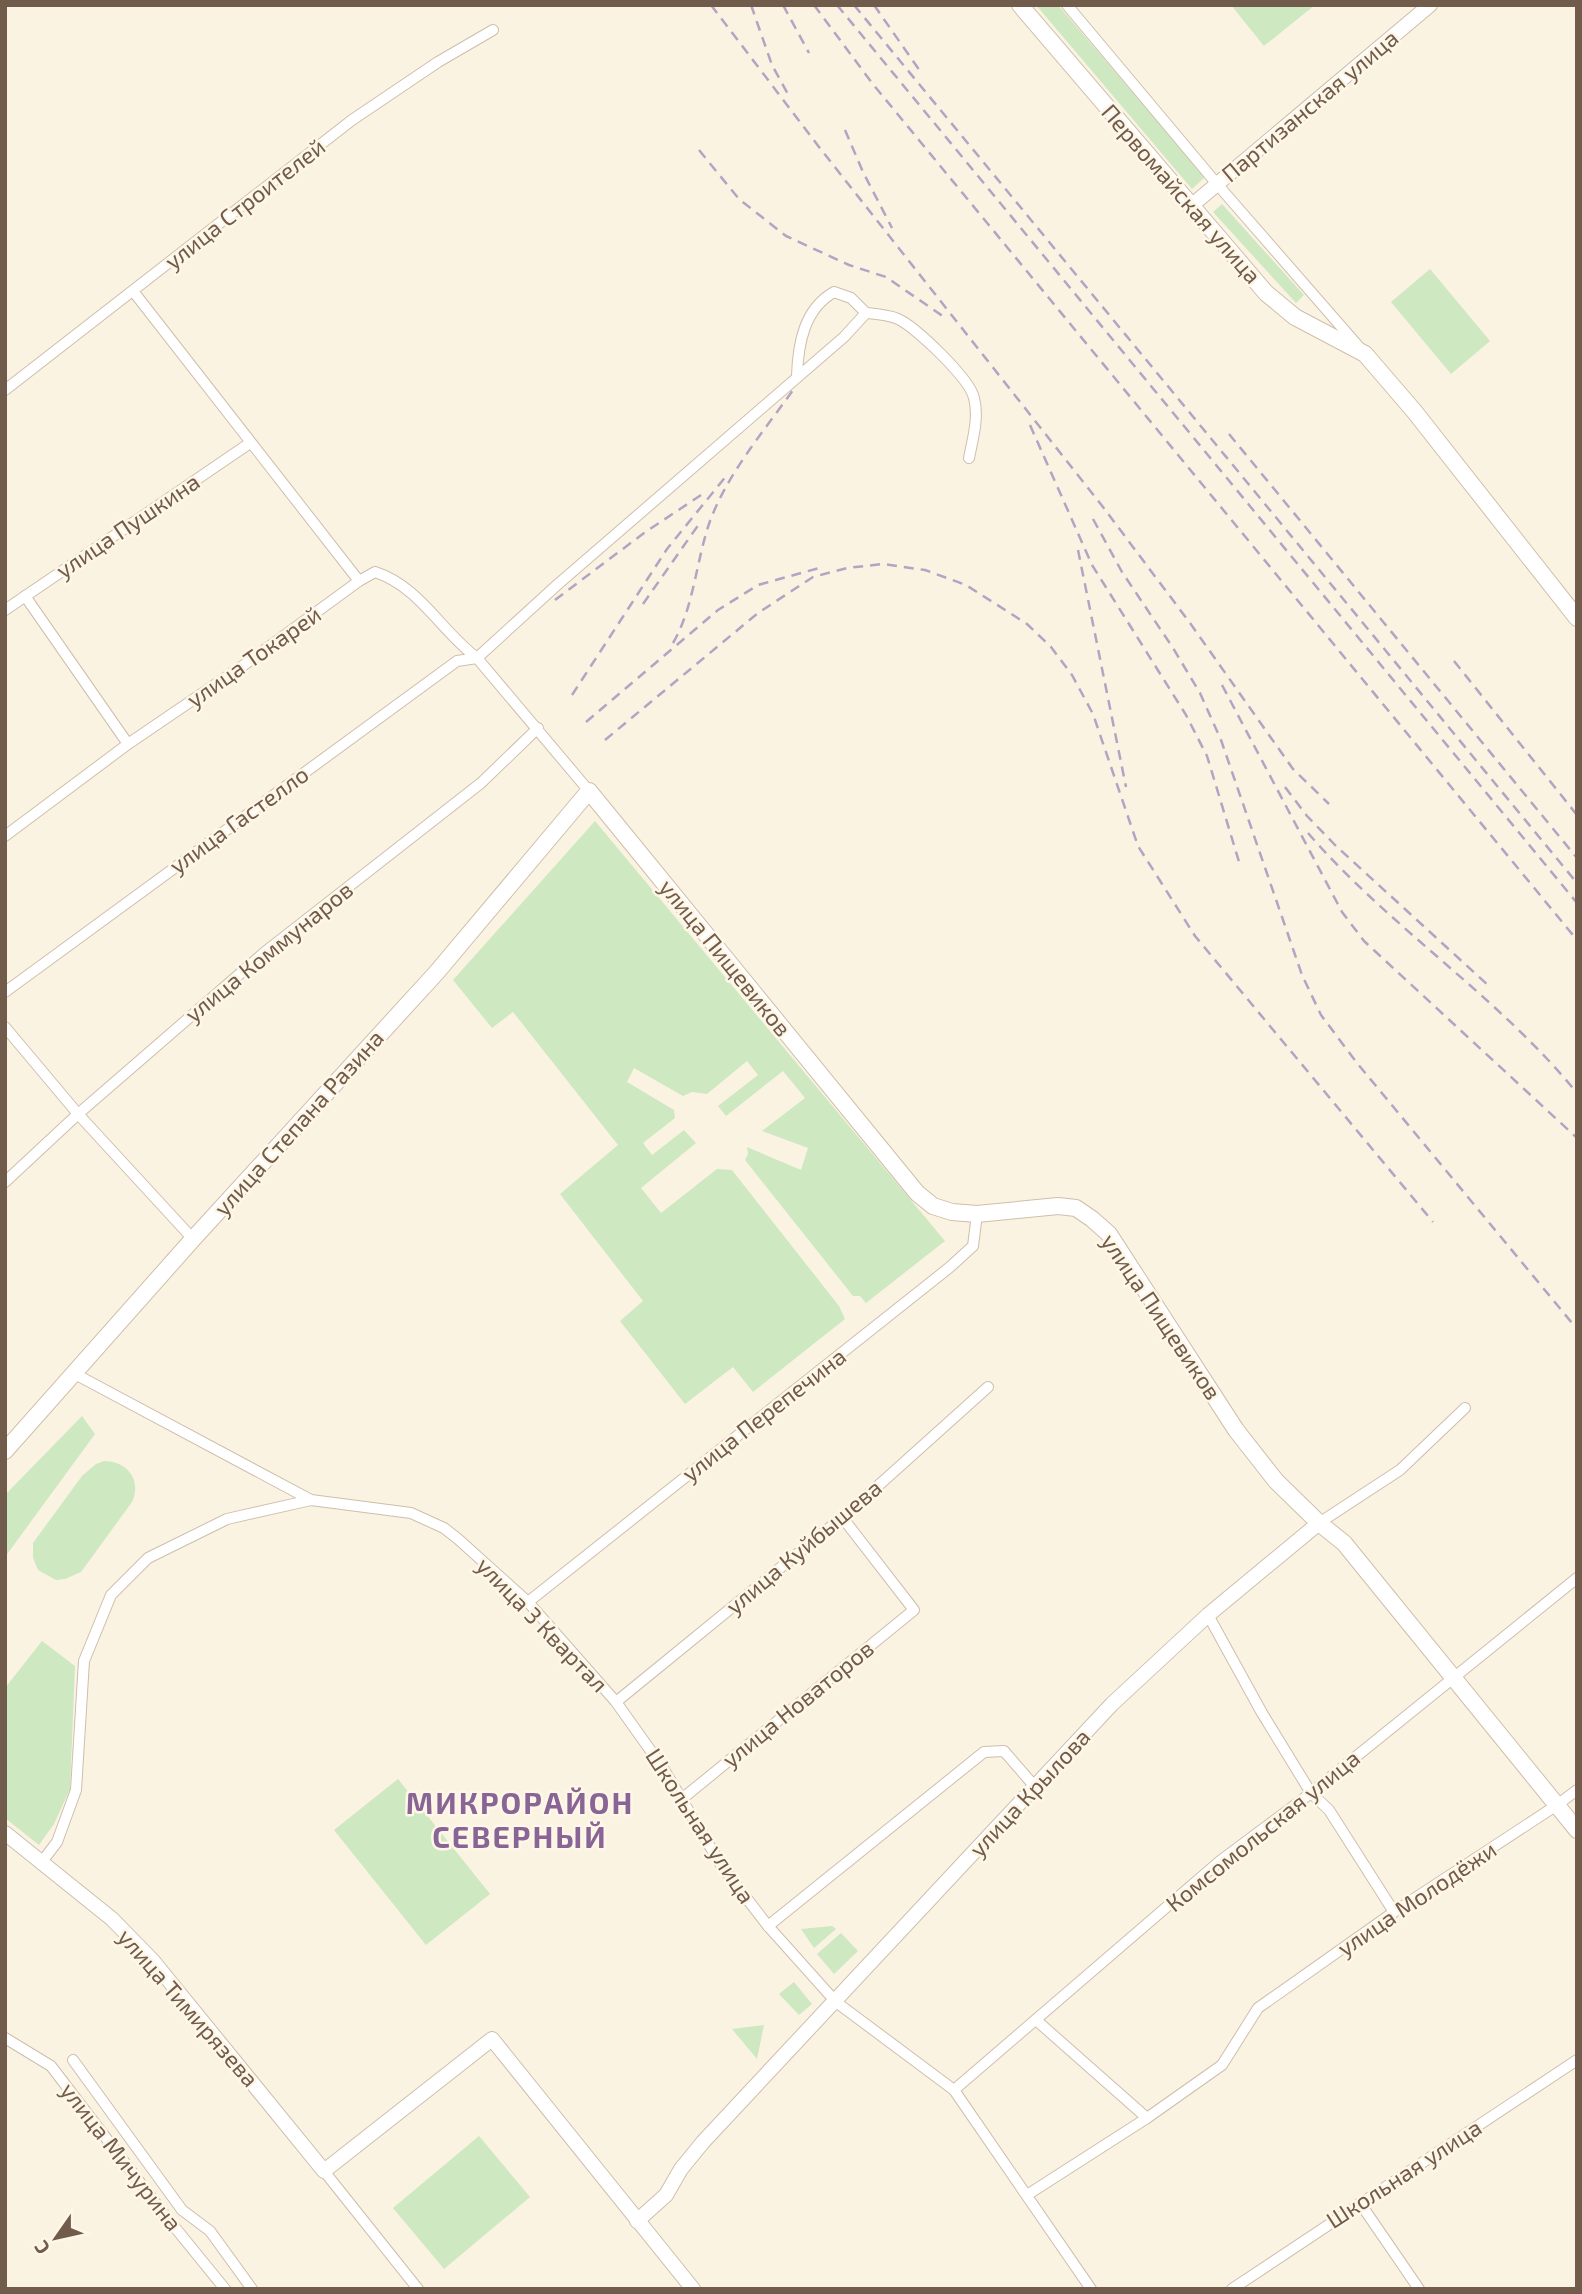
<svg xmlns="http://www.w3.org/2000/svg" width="1582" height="2294" font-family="'Exo 2',sans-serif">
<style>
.green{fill:#cee8c1}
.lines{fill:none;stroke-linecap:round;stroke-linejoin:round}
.minor-casing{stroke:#cebeac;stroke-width:12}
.tertiary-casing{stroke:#cebeac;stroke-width:16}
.secondary-casing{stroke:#d0beaa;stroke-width:18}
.minor{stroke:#fff;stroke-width:10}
.tertiary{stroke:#fff;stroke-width:14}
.secondary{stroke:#fff;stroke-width:16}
.rail{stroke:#b6a2c3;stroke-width:2.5;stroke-dasharray:10 7;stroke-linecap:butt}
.labels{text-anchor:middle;stroke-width:5;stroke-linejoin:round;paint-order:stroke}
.street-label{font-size:23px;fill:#715b4a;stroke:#fef7e8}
.district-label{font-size:30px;font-weight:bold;letter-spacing:2px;fill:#896595;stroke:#fef7e8}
</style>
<rect width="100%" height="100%" fill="#fbf3e2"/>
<g class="green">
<path d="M 1036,5 L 1058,5 L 1205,177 L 1192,189 Z"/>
<path d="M 1231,5 L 1315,5 L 1264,46 Z"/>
<path d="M 1222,204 L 1304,295 L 1296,303 L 1213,212 Z"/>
<path d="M 1430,269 L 1490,341 L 1451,374 L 1391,302 Z"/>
<path d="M 595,821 L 945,1241 L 866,1303 L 860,1296 L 853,1296 L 745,1160 L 748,1154 L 747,1147 L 801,1170 L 808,1148 L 762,1131 L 805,1098 L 783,1071 L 726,1116 L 718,1106 L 758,1075 L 747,1061 L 707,1094 L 692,1092 L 683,1096 L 634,1068 L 627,1082 L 674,1110 L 675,1118 L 643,1143 L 652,1155 L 684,1130 L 696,1143 L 641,1188 L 661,1213 L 717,1169 L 732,1170 L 839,1306 L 845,1319 L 753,1392 L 733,1367 L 685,1404 L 620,1321 L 643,1301 L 560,1194 L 618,1145 L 513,1012 L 492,1028 L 453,980 Z"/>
<path d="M 82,1416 L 95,1434 L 5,1557 L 5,1495 Z"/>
<path d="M 104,1461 C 127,1461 142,1480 132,1502 L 81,1572 L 65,1579 L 56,1580 L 38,1570 L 33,1558 L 33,1543 L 82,1476 L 96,1464 Z"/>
<path d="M 42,1641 L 75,1666 L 70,1789 L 54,1824 L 39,1845 L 5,1818 L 5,1688 Z"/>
<path d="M 398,1779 L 490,1894 L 426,1945 L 334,1830 Z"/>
<path d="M 832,1926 L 836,1929 L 814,1948 L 801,1929 Z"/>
<path d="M 841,1933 L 858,1951 L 834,1974 L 817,1954 Z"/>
<path d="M 794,1982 L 812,2004 L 799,2015 L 779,1994 Z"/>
<path d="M 764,2025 L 757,2059 L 732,2029 Z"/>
<path d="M 479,2136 L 530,2197 L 444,2269 L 393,2208 Z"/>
</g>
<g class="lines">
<g class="minor-casing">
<g id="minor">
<path d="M 1067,5 L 1217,184 L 1359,347"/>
<path d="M 797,376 C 798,344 804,309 834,292 L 851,298 L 866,313"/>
<path d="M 5,390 L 352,120 L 438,62 L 493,30"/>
<path d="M 359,581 L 375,572 C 419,586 441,631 477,658 L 589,791"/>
<path d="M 25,596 L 128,744"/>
<path d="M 5,610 L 250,443"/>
<path d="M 477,658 L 557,585 L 844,337 L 866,313 C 877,314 889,315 898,319 C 916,327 970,379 974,398 C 979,417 973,438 969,458"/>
<path d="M 5,836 L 128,744 L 244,665 L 359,581 L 133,291"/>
<path d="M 5,992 L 457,661 L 477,658"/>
<path d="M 5,1027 L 78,1114 L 193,1239"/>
<path d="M 5,1182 L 78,1114 L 265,952 L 481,783 L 538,728"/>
<path d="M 75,1374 L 311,1500 L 411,1513 L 444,1528 L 458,1539 L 528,1602 L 616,1702 L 663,1768 L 721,1865 L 768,1926 L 836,2002 L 954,2090 L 1091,2289"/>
<path d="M 1319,1523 L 1400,1470 L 1465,1408"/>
<path d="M 528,1602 L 950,1267 L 973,1246 L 977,1214"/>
<path d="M 1208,1615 L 1262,1713 L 1311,1793 L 1329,1810 L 1394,1912"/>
<path d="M 616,1702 L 850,1511 L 988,1387"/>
<path d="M 683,1798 L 914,1610 L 842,1517"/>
<path d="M 41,1863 L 57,1842 L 76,1790 L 84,1661 L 111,1595 L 148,1558 L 227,1519 L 311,1500"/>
<path d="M 768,1926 L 984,1752 L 1004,1751 L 1036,1788"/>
<path d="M 1036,2020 L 1147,2118 L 1222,2065 L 1258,2008 L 1394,1912 L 1557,1805 L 1577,1790"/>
<path d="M 5,2038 L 51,2066 L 164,2214 L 225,2289"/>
<path d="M 73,2060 L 182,2210 L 210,2231 L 252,2289"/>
<path d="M 954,2090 L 1220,1861 L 1311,1793 L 1577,1578"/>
<path d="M 324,2171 L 418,2289"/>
<path d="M 1027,2195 L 1147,2118"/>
<path d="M 1360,2203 L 1419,2289"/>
<path d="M 1232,2289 L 1577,2060"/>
</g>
</g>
<g class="tertiary-casing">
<g id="tertiary">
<path d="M 1191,206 L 1430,5"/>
<path d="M 5,1833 L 112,1919 L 153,1961 L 324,2171 L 492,2039 L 693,2289"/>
<path d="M 637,2221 L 666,2195 L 681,2169 L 703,2142 L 1112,1704 L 1208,1615 L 1319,1523"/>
</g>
</g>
<g class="secondary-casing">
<g id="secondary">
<path d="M 1020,5 L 1266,293 L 1295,317 L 1365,354 L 1414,411 L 1577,618"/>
<path d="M 5,1451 L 193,1239 L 437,972 L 589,791 L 917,1193 L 933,1206 L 952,1212 L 977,1214 L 1058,1206 L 1076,1208 L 1092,1219 L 1109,1234 L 1236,1430 L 1276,1481 L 1319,1523 L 1344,1543 L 1577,1830"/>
</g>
</g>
<use href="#minor" class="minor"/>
<use href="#tertiary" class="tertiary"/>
<use href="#secondary" class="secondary"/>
<g class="rail">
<path d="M 711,5 L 819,147 L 1103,507 L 1190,623 L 1293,769 L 1329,804"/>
<path d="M 751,5 L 772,65 L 789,96"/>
<path d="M 783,5 L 809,53"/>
<path d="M 814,5 L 872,83 L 1577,940"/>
<path d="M 837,5 L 1577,903"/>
<path d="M 854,5 L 1577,883"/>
<path d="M 874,5 L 920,71"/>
<path d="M 845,130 L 863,172 L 892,228"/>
<path d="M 699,150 L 739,199 L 786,236 L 849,265 L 886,277 L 947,319"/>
<path d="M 1030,425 L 1092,565 L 1186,715 L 1207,756 L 1240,865"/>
<path d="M 1229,434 L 1577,858"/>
<path d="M 1093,519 L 1122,572 L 1173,648 L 1200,693 L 1221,740 L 1302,975 L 1321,1015 L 1357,1063 L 1577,1329"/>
<path d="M 1078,550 L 1126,787"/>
<path d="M 555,600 L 644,533 L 707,491"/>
<path d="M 643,604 L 699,524"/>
<path d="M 673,643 C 694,607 696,561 710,521 C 728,473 764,431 793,390"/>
<path d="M 1454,661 L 1577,815"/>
<path d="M 1222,685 L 1342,912 L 1364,941 L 1577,1138"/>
<path d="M 572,695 L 667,549 L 727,475"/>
<path d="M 586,722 L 718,610 L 758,585 L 819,568"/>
<path d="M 605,740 L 758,613 L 813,577 L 847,568 L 883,564 L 925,570 L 966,585 L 1027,624 L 1051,647 L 1072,675 L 1093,714 L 1138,846 L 1195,936 L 1433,1222"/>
<path d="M 1285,787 L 1307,816 L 1335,845 L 1490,987"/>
<path d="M 1308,833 C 1389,927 1498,996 1577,1093"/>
</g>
</g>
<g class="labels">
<g class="street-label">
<text transform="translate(1310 106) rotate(-40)" y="8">Партизанская улица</text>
<text transform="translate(1181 194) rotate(49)" y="8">Первомайская улица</text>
<text transform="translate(245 204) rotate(-38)" y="8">улица Строителей</text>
<text transform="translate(128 526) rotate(-34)" y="8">улица Пушкина</text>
<text transform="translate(254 657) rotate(-35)" y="8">улица Токарей</text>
<text transform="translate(239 820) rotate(-36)" y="8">улица Гастелло</text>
<text transform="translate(269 952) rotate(-39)" y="8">улица Коммунаров</text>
<text transform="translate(725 958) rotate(51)" y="8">улица Пищевиков</text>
<text transform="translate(299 1123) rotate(-48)" y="8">улица Степана Разина</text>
<text transform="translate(1161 1317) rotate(56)" y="8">улица Пищевиков</text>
<text transform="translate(764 1415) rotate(-38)" y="8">улица Перепечина</text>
<text transform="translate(804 1547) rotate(-40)" y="8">улица Куйбышева</text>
<text transform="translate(542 1625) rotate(46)" y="8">улица 3 Квартал</text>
<text transform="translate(798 1704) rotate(-39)" y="8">улица Новаторов</text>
<text transform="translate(1030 1793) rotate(-47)" y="8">улица Крылова</text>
<text transform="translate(700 1826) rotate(57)" y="8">Школьная улица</text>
<text transform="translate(1263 1831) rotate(-39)" y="8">Комсомольская улица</text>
<text transform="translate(1417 1899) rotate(-34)" y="8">улица Молодёжи</text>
<text transform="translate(188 2008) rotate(49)" y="8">улица Тимирязева</text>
<text transform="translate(121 2157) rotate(52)" y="8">улица Мичурина</text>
<text transform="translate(1404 2174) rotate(-33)" y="8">Школьная улица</text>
</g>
<g class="district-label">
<text x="520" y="1814">МИКРОРАЙОН<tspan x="520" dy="34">СЕВЕРНЫЙ</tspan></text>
</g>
</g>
<rect width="1582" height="2294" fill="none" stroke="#715b4a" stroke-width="14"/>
<g transform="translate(56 2238) rotate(236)" stroke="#fef7e8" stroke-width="5" paint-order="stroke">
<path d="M0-5L12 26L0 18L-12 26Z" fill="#715b4a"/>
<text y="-10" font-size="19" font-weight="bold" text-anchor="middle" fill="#715b4a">С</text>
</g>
</svg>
